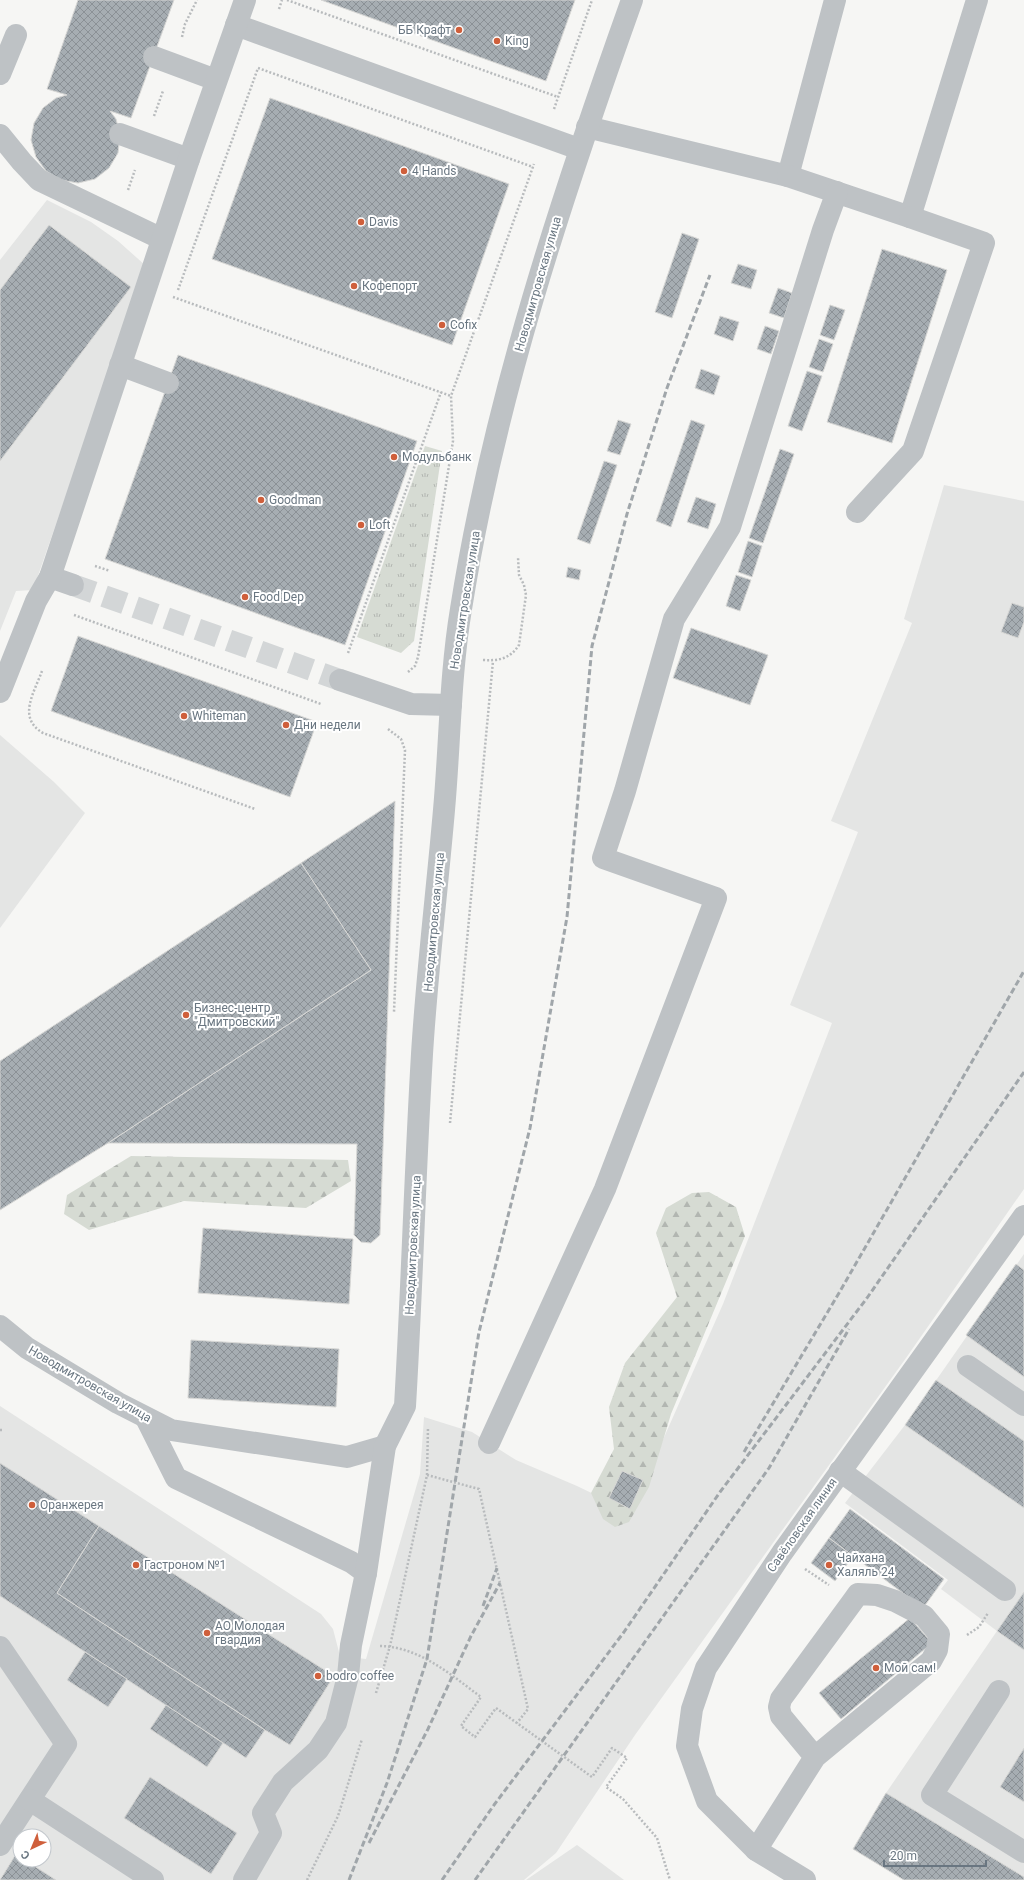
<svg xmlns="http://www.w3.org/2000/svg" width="1024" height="1880" font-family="Roboto,sans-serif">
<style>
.built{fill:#e4e5e4;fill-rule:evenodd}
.grass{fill:url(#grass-tufts)}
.forest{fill:url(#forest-firs)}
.building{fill:url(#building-cross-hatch);stroke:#d8d8d6}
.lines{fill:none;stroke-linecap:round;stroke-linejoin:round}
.minor-tunnel{stroke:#d3d6d7;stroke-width:22;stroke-dasharray:22 11;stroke-linecap:butt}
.path{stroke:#b8bbbd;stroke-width:2.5;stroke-dasharray:2 2;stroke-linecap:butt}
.minor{stroke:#bec2c5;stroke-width:22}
.rail{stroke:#a0a6aa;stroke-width:3;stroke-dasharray:6 3;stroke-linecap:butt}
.poi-dot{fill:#cf5f3b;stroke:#fff;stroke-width:1.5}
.labels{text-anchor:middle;stroke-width:4;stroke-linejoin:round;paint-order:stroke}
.poi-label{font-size:12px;fill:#697681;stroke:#fff;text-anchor:start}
.street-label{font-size:12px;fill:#697681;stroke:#fff}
</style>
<defs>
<pattern id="grass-tufts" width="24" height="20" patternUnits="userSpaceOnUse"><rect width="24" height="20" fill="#d6dbd3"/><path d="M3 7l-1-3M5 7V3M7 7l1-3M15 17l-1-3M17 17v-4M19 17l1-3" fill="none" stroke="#b2b6b1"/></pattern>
<pattern id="forest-firs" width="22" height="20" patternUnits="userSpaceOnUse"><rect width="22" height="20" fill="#d6dbd3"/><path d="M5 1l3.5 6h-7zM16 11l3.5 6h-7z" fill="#b2b6b1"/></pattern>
<pattern id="building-cross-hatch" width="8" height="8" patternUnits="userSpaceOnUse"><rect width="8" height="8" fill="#a6adb2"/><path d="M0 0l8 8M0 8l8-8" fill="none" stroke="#8b9196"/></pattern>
</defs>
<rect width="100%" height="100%" fill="#f6f6f4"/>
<g class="built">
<path d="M 47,200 L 91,222 L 118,241 L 146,266 L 33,590 L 16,591 L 0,631 L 0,260 Z"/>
<path d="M 944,485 L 1024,501 L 1024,1189 L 906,1358 L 635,1735 L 556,1853 L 524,1880 L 0,1880 L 0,1406 L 321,1614 L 333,1629 L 340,1656 L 366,1659 L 420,1474 L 424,1417 L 472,1432 L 516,1460 L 577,1486 L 631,1512 L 723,1304 L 832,1023 L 790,1005 L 858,832 L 831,821 L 912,623 L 904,619 ZM 20,1836 L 44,1836 L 44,1860 L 20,1860 Z"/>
<path d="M 0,735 L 54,782 L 85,813 L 0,928 Z"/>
<path d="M 1024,1254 L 1024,1880 L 904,1880 L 853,1849 L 886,1793 L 997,1631 L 941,1589 L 948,1580 L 845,1503 L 905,1425 Z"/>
<path d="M 577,1845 L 624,1880 L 526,1880 Z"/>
</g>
<path class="grass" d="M 425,446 L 442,451 L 414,641 L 401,653 L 357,637 Z"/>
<g class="forest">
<path d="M 131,1156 L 348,1160 L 351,1181 L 306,1208 L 184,1201 L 89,1230 L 64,1214 L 67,1195 Z"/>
<path d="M 709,1192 L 736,1207 L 745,1236 L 671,1414 L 649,1487 L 629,1522 L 615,1527 L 603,1519 L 591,1493 L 614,1449 L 609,1407 L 625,1363 L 677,1297 L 656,1233 L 666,1208 L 692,1193 Z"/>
</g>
<g class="building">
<path d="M 78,0 L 174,0 L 131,118 L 110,111 L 116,119 L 120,134 L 118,153 L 109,168 L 95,179 L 78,183 L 61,180 L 46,171 L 36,157 L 31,140 L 34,123 L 43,108 L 56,98 L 67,95 L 47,89 Z"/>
<path d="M 321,0 L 575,0 L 546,81 Z"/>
<path d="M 270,98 L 509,184 L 452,345 L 212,259 Z"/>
<path d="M 49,225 L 131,287 L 0,461 L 0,290 Z"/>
<path d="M 682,233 L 699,239 L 672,318 L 655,312 Z"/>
<path d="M 882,249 L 947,270 L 892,443 L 827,422 Z"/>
<path d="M 738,264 L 757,270 L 751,289 L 731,283 Z"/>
<path d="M 778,288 L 792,293 L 784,318 L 769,313 Z"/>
<path d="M 830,305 L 845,310 L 834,340 L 820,335 Z"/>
<path d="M 720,316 L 739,322 L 733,341 L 714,334 Z"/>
<path d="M 765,326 L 779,331 L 771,354 L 757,349 Z"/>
<path d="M 819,339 L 833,344 L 823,372 L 809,367 Z"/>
<path d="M 178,355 L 417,441 L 345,645 L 105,559 Z"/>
<path d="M 701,369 L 720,376 L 714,395 L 695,388 Z"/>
<path d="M 807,371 L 822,376 L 802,431 L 788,426 Z"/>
<path d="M 618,420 L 631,424 L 620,455 L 607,451 Z"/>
<path d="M 691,420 L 705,425 L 671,527 L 656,521 Z"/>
<path d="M 780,449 L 794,454 L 763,543 L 749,538 Z"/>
<path d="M 604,461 L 617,465 L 590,544 L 577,539 Z"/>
<path d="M 696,497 L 716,504 L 708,529 L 687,522 Z"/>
<path d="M 748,541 L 762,546 L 752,577 L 738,572 Z"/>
<path d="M 568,567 L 581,570 L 579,580 L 566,577 Z"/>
<path d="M 736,575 L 751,580 L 740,611 L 726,606 Z"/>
<path d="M 1012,603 L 1024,607 L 1024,622 L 1018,638 L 1001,632 Z"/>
<path d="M 691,628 L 768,655 L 750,705 L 673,678 Z"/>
<path d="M 78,636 L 317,722 L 290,797 L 51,711 Z"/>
<path d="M 395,801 L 380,1235 L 371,1243 L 361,1242 L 354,1235 L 357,1144 L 108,1143 L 371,970 L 301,863 Z"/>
<path d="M 301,863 L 371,970 L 108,1143 L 0,1210 L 0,1061 Z"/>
<path d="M 203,1228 L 353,1239 L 349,1304 L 198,1293 Z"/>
<path d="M 1016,1264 L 1024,1270 L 1024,1377 L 966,1335 Z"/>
<path d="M 191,1340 L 339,1349 L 336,1407 L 188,1398 Z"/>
<path d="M 936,1380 L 1024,1441 L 1024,1508 L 905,1425 Z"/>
<path d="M 0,1463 L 99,1526 L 57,1593 L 265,1730 L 246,1758 L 0,1596 Z"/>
<path d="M 622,1471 L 643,1480 L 630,1509 L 609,1498 Z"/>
<path d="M 850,1509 L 944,1579 L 923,1608 L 829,1538 Z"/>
<path d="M 99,1526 L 334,1676 L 290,1745 L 265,1730 L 57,1593 Z"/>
<path d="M 829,1538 L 853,1556 L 835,1581 L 811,1563 Z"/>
<path d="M 1024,1592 L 1024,1650 L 997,1631 Z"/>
<path d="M 910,1618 L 932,1643 L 841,1719 L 819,1693 Z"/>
<path d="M 85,1652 L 127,1679 L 108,1707 L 67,1680 Z"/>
<path d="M 166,1705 L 223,1743 L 207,1767 L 150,1729 Z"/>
<path d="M 1024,1748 L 1024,1802 L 1000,1787 Z"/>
<path d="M 150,1777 L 237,1833 L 211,1874 L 124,1818 Z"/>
<path d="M 886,1793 L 1024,1877 L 1024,1880 L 904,1880 L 853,1849 Z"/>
<path d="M 16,1854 L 20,1857 L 20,1860 L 25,1860 L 56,1880 L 0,1880 Z"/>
</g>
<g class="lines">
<path class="minor-tunnel" d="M 73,585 L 340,680"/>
<g class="path">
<path d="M 287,0 L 558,97"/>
<path d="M 279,9 L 282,0"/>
<path d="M 182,37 L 185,24 L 197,0"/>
<path d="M 554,109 L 592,0"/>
<path d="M 154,116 L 163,91"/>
<path d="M 128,190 L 135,170"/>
<path d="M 178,290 L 258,68 L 533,167"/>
<path d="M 173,297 L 451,396"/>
<path d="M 95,566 L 110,571"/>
<path d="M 74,615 L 321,704"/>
<path d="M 348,653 L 441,392"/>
<path d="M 483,660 C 498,661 510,659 519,645 L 526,595 L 524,585 L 519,575 L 518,557"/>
<path d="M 42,671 C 34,693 17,718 43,733 L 255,809"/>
<path d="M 408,672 L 415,666 L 418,657 L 453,441 L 451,396 L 534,164"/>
<path d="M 388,729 L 401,739 L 405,750 L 394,1012"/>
<path d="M 450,1123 L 493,661"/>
<path d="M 0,1430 L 3,1430"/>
<path d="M 427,1475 L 479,1489 L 528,1709 L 517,1723"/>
<path d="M 805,1569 L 829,1585"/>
<path d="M 967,1635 L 979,1627 L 988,1613"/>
<path d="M 380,1646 C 420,1647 451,1675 481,1697 L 461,1726 L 475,1737 L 496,1708 L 592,1777 L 612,1748 L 627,1758 L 606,1787 L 623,1799 L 657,1838 L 670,1880"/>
<path d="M 376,1693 L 390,1646 L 427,1475 L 428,1427"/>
<path d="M 307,1880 L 338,1816 L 362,1739"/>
</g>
<g class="minor">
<path d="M 236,25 L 579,149"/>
<path d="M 154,57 L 216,80"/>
<path d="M 0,74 L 16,35"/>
<path d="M 587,127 L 788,176 L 835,0"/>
<path d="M 120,134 L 189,159"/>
<path d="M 0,135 L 22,162 L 39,180 L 162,239"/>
<path d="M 788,176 L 910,217 L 977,0"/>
<path d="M 120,365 L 168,383"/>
<path d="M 857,512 L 913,451 L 984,243 L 910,217"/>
<path d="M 50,577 L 73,585"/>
<path d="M 340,680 L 411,704 L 451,705"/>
<path d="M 0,692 L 36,601 L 50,577 L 189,159 L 245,0"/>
<path d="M 0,1326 L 27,1348 L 118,1403 L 171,1430 L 347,1457 L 385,1446"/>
<path d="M 968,1366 L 1024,1405"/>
<path d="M 146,1418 L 176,1478 L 351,1562 L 366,1573"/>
<path d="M 489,1443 L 605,1189 L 716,898 L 603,858 L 625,791 L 674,619 L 730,527 L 823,230 L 837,192"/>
<path d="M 840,1471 L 1005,1590"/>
<path d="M 0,1647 L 66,1744 L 0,1845"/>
<path d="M 999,1691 L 932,1795 L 1024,1852"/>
<path d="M 30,1800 L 153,1880"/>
<path d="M 756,1850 L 815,1757 L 931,1661 L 937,1650 L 939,1634 L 924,1616 L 895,1601 L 877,1595 L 858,1594 L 853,1601 L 781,1699 L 779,1707 L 781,1716 L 815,1757"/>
<path d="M 244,1880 L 271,1833 L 263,1813 L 283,1782 L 318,1750 L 336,1723 L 348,1676 L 351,1645 L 366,1573 L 385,1446 L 405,1406 C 412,1288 415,1171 422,1054 C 427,972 437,891 444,810 C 450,743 450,675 461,609 C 494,400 561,199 632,0"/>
<path d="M 805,1880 L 756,1850 L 707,1801 L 687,1746 L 692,1709 L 706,1668 L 782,1553 L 1024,1216"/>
</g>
<g class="rail">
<path d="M 744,1452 L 839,1293 L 1024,971"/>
<path d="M 483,1606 L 497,1568"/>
<path d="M 369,1843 L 428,1729 L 471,1636 L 500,1583"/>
<path d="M 349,1880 L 387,1783 L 427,1659 L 479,1332 L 530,1128 L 567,917 L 592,646 L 627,514 L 667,388 L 710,275"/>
<path d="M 442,1880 L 494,1805 L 624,1632 L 720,1492 L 867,1298 L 1024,1072"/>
<path d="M 475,1880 L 769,1468 L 849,1329"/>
</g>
</g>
<g class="poi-dot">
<circle cx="459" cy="30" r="4"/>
<circle cx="497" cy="41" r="4"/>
<circle cx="404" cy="171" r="4"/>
<circle cx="361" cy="222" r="4"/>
<circle cx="354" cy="286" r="4"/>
<circle cx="442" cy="325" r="4"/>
<circle cx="394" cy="457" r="4"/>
<circle cx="261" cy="500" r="4"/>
<circle cx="361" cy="525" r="4"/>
<circle cx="245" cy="597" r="4"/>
<circle cx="184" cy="716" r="4"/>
<circle cx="286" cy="725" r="4"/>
<circle cx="186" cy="1015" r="4"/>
<circle cx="32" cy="1505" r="4"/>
<circle cx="136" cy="1565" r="4"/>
<circle cx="829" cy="1565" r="4"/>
<circle cx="207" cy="1633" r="4"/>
<circle cx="876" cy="1668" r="4"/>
<circle cx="318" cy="1676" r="4"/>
</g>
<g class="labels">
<g class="poi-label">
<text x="451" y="34" text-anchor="end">ББ Крафт</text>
<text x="505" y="45">King</text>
<text x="412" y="175">4 Hands</text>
<text x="369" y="226">Davis</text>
<text x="362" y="290">Кофепорт</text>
<text x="450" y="329">Cofix</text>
<text x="402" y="461">Модульбанк</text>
<text x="269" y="504">Goodman</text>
<text x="369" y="529">Loft</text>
<text x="253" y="601">Food Dep</text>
<text x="192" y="720">Whiteman</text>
<text x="294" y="729">Дни недели</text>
<text x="194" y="1012">Бизнес-центр<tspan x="194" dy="14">"Дмитровский"</tspan></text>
<text x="40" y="1509">Оранжерея</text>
<text x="837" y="1562">Чайхана<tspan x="837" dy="14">Халяль 24</tspan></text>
<text x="144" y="1569">Гастроном №1</text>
<text x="215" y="1630">АО Молодая<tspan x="215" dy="14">гвардия</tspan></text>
<text x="884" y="1672">Мой сам!</text>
<text x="326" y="1680">bodro coffee</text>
</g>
<g class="street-label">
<text transform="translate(538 284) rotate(-74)" y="4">Новодмитровская улица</text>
<text transform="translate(465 600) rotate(-81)" y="4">Новодмитровская улица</text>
<text transform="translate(434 922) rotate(-85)" y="4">Новодмитровская улица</text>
<text transform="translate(413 1245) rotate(-87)" y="4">Новодмитровская улица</text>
<text transform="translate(90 1384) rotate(30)" y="4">Новодмитровская улица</text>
<text transform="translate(802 1525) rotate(-55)" y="4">Савёловская линия</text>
</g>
</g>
<g transform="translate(32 1848) rotate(224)"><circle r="19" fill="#ffffff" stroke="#c3c8cd"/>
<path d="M0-3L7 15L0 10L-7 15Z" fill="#cf5f3b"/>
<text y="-6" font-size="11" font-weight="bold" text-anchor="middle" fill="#697681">С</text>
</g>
<path d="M884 1860v6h102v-6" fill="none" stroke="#697681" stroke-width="2"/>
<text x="890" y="1860" font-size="12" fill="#697681" stroke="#ffffff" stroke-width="3" paint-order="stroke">20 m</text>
</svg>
